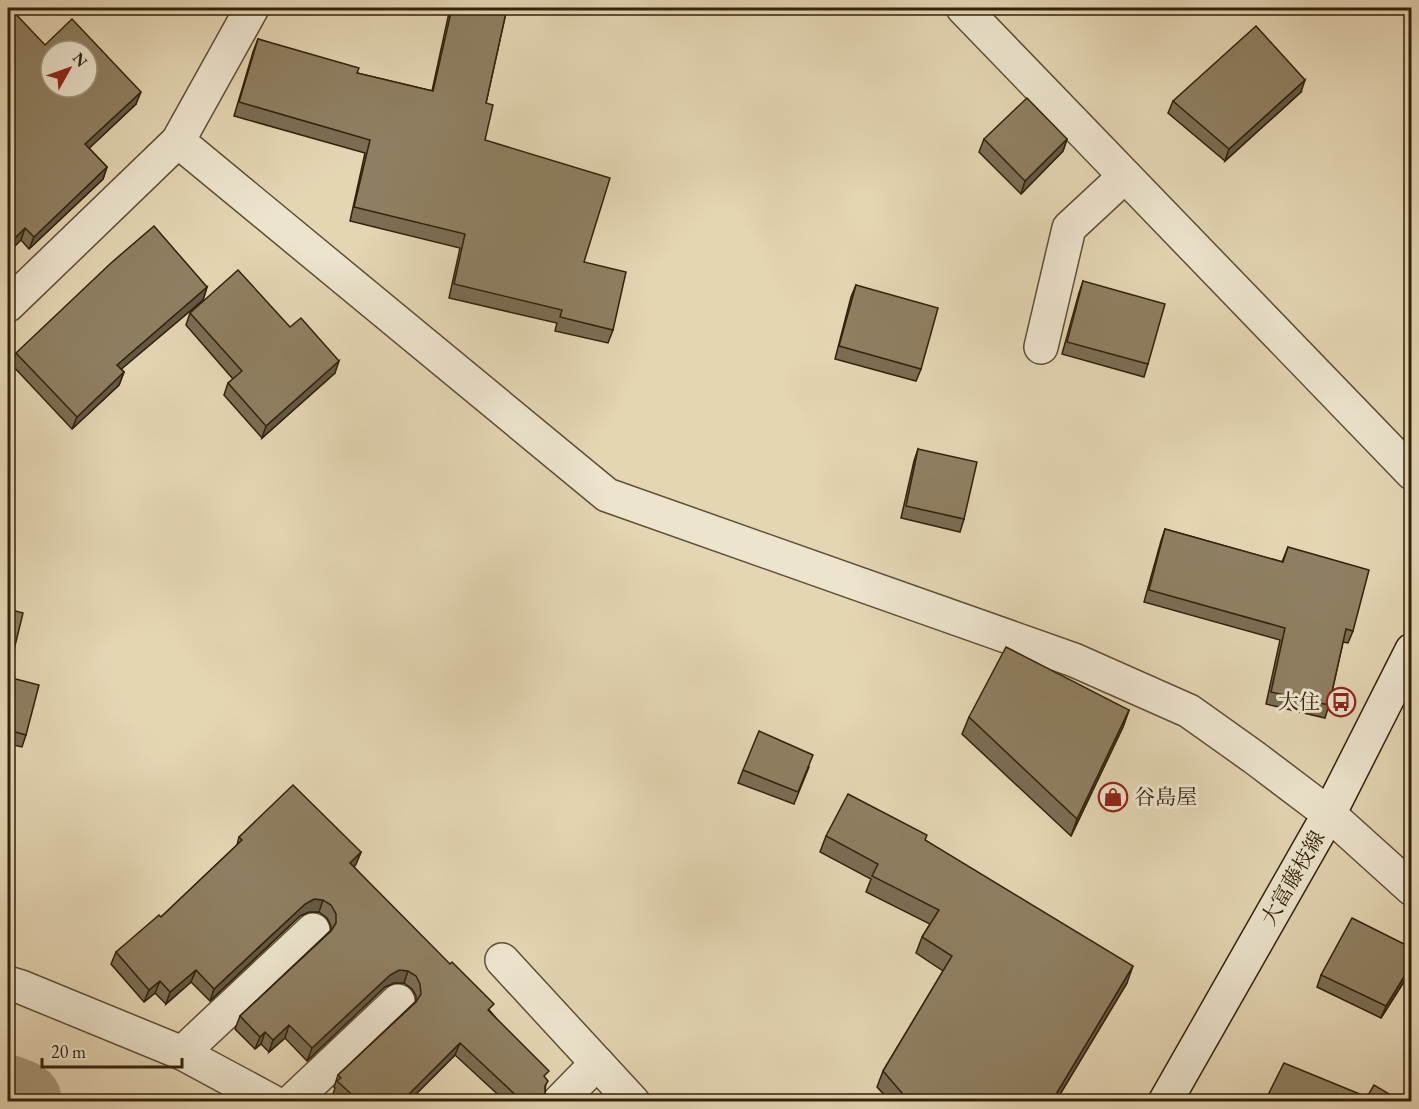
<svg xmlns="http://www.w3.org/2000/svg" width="1419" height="1109" font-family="'EB Garamond','Noto Serif JP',serif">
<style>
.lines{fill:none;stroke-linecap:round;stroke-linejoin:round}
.river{stroke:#a7987a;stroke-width:84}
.street-casing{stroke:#5e4f35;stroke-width:36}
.secondary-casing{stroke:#32220b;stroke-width:36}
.street{stroke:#ede4ce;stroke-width:33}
.secondary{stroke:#ede4ce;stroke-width:33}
.wall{fill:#7b6d54;stroke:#32220b;stroke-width:1.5}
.shaded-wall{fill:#645945;stroke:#32220b;stroke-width:1.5}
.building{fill:#8f7f62;stroke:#32220b;stroke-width:1.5;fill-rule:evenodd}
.labels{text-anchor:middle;stroke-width:6;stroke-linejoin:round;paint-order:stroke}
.poi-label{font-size:21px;fill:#32220b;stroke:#ede4ce;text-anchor:end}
.street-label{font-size:21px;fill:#32220b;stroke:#ede4ce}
</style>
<rect width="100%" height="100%" fill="#e4d5b3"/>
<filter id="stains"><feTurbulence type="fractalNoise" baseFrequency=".00333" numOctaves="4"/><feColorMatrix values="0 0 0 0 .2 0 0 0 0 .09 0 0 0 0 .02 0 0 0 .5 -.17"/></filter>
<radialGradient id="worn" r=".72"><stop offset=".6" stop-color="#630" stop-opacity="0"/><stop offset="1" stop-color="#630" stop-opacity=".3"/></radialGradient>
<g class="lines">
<path class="river" d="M 8,1097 L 20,1102"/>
<g class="street-casing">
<g id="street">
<path d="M 963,8 L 1412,473"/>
<path d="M 178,141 L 607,495 L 1074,660 L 1189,711 L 1255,758 L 1329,814 L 1412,889"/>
<path d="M 8,305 L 178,141 L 252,8"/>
<path d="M 1041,347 L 1069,228 L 1125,176"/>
<path d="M 502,960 L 633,1102"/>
<path d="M 8,983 L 21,987 L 182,1053 L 273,1102"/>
<path d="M 182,1053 L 313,930"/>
<path d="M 291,1102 L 398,1001"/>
<path d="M 559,1102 L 597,1063"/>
</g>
</g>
<g class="secondary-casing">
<path id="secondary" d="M 1165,1102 L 1329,814 L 1412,650"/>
</g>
<use href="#street" class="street"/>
<use href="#secondary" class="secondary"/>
</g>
<g class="wall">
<path d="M 450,8 L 507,8 L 486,103 L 485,140 L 584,262 L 613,330 L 608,343 L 555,331 L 557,323 L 449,298 L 460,248 L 350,221 L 365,153 L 234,116 L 253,52 L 258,39 L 357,73 L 432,91 Z"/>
<path d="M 45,45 L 136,104 L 89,148 L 107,167 L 103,179 L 29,249 L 21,240 Z"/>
<path d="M 1301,92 L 1225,161 L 1168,113 L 1173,101 Z"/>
<path d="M 984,139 L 1067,139 L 1063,151 L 1021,194 L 979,152 Z"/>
<path d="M 1083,281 L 1148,364 L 1144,377 L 1062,354 L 1079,293 Z"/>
<path d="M 856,285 L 921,369 L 916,381 L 835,359 L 851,297 Z"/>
<path d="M 207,287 L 203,300 L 121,369 L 124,372 L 119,385 L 72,429 L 12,365 L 16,353 Z"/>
<path d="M 190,313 L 290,327 L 335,373 L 262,438 L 224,395 L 228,383 L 233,379 L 186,325 Z"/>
<path d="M 918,449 L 964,519 L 960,532 L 901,518 L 914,461 Z"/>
<path d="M 1165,529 L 1282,562 L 1288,547 L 1353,631 L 1348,643 L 1343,642 L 1329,705 L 1325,718 L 1266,704 L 1280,640 L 1144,602 L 1161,541 Z"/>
<path d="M 8,609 L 11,662 L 8,671 Z"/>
<path d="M 8,677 L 26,735 L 22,747 L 8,744 Z"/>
<path d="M 1129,710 L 1123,727 L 1071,836 L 962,734 L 969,717 Z"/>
<path d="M 809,767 L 794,804 L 738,783 L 743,770 Z"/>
<path d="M 826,836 L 925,840 L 1127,983 L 1056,1101 L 890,1101 L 877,1087 L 883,1071 L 943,971 L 916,953 L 922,937 L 930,924 L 866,892 L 871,879 L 820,852 Z"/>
<path d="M 239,837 L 361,852 L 356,864 L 354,867 L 491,1012 L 546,1079 L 545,1094 L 549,1101 L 505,1101 L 455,1055 L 409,1101 L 341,1101 L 333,1094 L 335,1088 L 334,1087 L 338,1075 L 416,1001 L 416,996 L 412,989 L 404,983 L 394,983 L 385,987 L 307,1061 L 285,1038 L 269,1052 L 261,1044 L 255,1049 L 235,1029 L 240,1016 L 331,930 L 331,926 L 327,918 L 319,912 L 309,912 L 300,916 L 210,1001 L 191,982 L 166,1004 L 155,993 L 144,1002 L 111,964 L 116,952 L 161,917 L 237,845 Z"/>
<path d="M 1412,948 L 1412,969 L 1381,1018 L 1317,987 L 1321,975 Z"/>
</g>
<g class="shaded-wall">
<path d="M 1305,80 L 1301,92 L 1225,161 L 1229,149 Z"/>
<path d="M 141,92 L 136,104 L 81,156 L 85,144 Z"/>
<path d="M 1067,139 L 1063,151 L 1021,194 L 1025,181 Z"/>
<path d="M 107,167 L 103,179 L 29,249 L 34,237 Z"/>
<path d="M 25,228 L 21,240 L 8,253 L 8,245 Z"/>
<path d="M 207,287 L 203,300 L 112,377 L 117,365 Z"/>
<path d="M 339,361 L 335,373 L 262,438 L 266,426 Z"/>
<path d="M 124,372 L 119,385 L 72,429 L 77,417 Z"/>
<path d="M 1129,710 L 1123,727 L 1071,836 L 1077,819 Z"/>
<path d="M 361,852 L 356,864 L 346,875 L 350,863 Z"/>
<path d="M 314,899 L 323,900 L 319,912 L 309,912 L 300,916 L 210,1001 L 214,989 L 305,904 Z"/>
<path d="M 1412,964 L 1412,969 L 1381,1018 L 1386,1006 Z"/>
<path d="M 1133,966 L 1127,983 L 1056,1101 L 1052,1101 Z"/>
<path d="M 196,970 L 191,982 L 166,1004 L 170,992 Z"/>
<path d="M 399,970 L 408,971 L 404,983 L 394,983 L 385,987 L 307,1061 L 312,1048 L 390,975 Z"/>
<path d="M 160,981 L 155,993 L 144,1002 L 149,990 Z"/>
<path d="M 289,1025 L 285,1038 L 269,1052 L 273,1040 Z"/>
<path d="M 265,1032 L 261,1044 L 255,1049 L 260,1037 Z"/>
<path d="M 460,1043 L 455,1055 L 409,1101 L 402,1101 Z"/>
</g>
<g class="building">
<path d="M 8,8 L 10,8 L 45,45 L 72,19 L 141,92 L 85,144 L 107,167 L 34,237 L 25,228 L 8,245 ZM 51,51 L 87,51 L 87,87 L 51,87 Z"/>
<path d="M 452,8 L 507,8 L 486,103 L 493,105 L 485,140 L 610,178 L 584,262 L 626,272 L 613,330 L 560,317 L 562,310 L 454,284 L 465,234 L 354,207 L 370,140 L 239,102 L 258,39 L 359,68 L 357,73 L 433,91 Z"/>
<path d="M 1256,26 L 1305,80 L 1229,149 L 1173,101 Z"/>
<path d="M 1027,98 L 1067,139 L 1025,181 L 984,139 Z"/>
<path d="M 154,226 L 207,287 L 117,365 L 124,372 L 77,417 L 16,353 L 111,263 Z"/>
<path d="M 238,270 L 290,327 L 301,318 L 339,361 L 266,426 L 228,383 L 242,371 L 190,313 Z"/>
<path d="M 1083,281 L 1165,304 L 1148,364 L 1067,342 Z"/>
<path d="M 856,285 L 938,308 L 921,369 L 839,346 Z"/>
<path d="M 918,449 L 977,462 L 964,519 L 906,506 Z"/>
<path d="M 1165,529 L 1283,562 L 1288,547 L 1369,570 L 1353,631 L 1346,629 L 1329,705 L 1271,692 L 1285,628 L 1149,590 Z"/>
<path d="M 8,609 L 23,613 L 11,662 L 8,661 Z"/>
<path d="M 1006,647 L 1129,710 L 1077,819 L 969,717 Z"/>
<path d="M 8,677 L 39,685 L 26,735 L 8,730 Z"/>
<path d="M 759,731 L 813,755 L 798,792 L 743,770 Z"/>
<path d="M 293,785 L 361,852 L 350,863 L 450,964 L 452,962 L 494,1004 L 488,1010 L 549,1071 L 544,1076 L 548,1081 L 545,1086 L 545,1094 L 549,1101 L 522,1101 L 460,1043 L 402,1101 L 359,1101 L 337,1081 L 341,1078 L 338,1075 L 416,1002 L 421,994 L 420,984 L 416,976 L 408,971 L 399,970 L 390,975 L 312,1048 L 289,1025 L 273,1040 L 265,1032 L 260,1037 L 240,1016 L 331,931 L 336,923 L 336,914 L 331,905 L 323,900 L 314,899 L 305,904 L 214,989 L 196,970 L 170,992 L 160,981 L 149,990 L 116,952 L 159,915 L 161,917 L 242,840 L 239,837 Z"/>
<path d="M 848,794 L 927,835 L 925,840 L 1133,966 L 1052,1101 L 904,1101 L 898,1098 L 902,1093 L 883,1071 L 952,956 L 922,937 L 939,910 L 872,876 L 878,864 L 826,836 Z"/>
<path d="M 1352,918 L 1412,948 L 1412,964 L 1386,1006 L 1321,975 Z"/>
<path d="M 1284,1063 L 1367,1097 L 1374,1085 L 1401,1101 L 1265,1101 Z"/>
</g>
<defs>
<g id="bus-ring" transform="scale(1.5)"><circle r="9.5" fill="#ede4ce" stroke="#8f2418" stroke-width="1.5"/><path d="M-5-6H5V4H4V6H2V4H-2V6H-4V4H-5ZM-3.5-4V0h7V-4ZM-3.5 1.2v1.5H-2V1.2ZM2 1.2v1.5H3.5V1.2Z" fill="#8f2418"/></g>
<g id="shop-ring" transform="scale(1.5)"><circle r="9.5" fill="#ede4ce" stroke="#8f2418" stroke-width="1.5"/><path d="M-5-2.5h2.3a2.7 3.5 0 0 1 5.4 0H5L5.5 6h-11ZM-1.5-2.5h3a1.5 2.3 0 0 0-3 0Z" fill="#8f2418"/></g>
</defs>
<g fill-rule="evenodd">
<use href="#bus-ring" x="1341" y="702"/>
<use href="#shop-ring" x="1113" y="797"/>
</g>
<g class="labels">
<g class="poi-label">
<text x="1320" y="709">大住</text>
<text x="1134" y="804" text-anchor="start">谷島屋</text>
</g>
<g class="street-label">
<text transform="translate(1293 878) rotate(-60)" y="7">大富藤枝線</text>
</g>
</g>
<rect width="1419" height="1109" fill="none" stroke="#e4d5b3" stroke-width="30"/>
<rect x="9" y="9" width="1401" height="1091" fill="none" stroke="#32220b" stroke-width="3"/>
<rect x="15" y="15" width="1389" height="1079" fill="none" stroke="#32220b" stroke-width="1.5"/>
<g transform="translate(69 69) rotate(50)"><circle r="28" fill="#ede4ce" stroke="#a29680" stroke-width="1.5"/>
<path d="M0-4.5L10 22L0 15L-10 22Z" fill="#8f2418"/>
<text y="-9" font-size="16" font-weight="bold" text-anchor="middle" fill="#32220b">N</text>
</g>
<path d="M42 1058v9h140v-9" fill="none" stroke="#32220b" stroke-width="3"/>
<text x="51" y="1058" font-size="18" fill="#32220b" stroke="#ede4ce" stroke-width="4.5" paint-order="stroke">20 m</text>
<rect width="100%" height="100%" filter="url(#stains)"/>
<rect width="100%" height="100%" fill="url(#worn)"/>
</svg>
